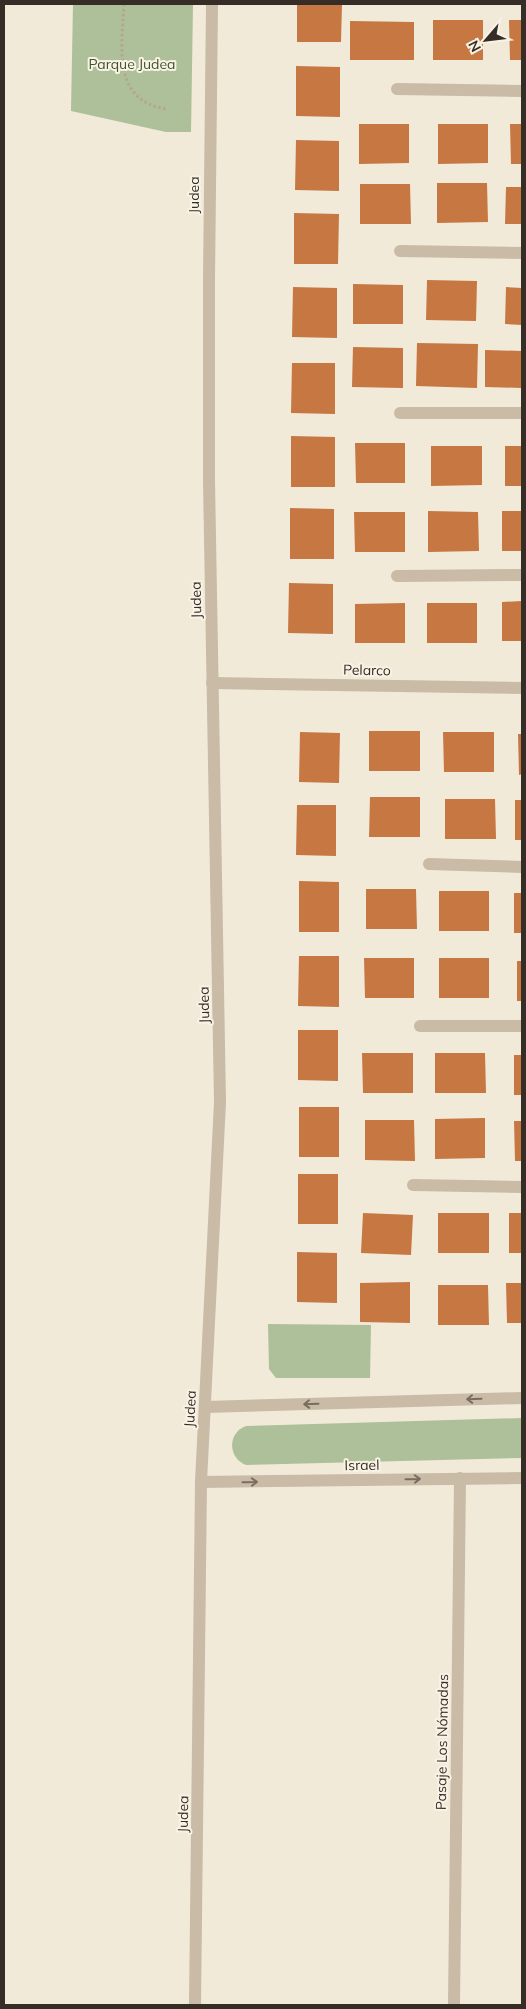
<svg xmlns="http://www.w3.org/2000/svg" width="526" height="2009" font-family="Mulish,sans-serif">
<style>
.green{fill:#adc099}
.building{fill:#c77741}
.lines{fill:none;stroke-linecap:round;stroke-linejoin:round}
.path{stroke:#b5a68f;stroke-width:3;stroke-dasharray:2.5 2.5;stroke-linecap:butt}
.minor{stroke:#c9bba5;stroke-width:12}
.oneway{stroke:#786d5f}
.labels{text-anchor:middle;stroke-width:4;stroke-linejoin:round;paint-order:stroke}
.park-label{font-size:14px;fill:#3e532a;stroke:#f9f3e5}
.street-label{font-size:14px;fill:#352d26;stroke:#f9f3e5}
</style>
<rect width="100%" height="100%" fill="#f1ead9"/>
<g class="green">
<path d="M 73,4 L 193,4 L 191,132 L 166,132 L 71,111 Z"/>
<path d="M 268,1324 L 371,1325 L 370,1378 L 276,1378 L 269,1369 Z"/>
<path d="M 522,1418 L 522,1458 L 246,1465 C 228,1458 227,1433 246,1426 Z"/>
</g>
<g class="building">
<path d="M 297,4 L 342,4 L 341,42 L 297,42 Z"/>
<rect x="433" y="20" width="50" height="40"/>
<path d="M 509,20 L 522,20 L 522,60 L 510,60 Z"/>
<path d="M 350,21 L 414,22 L 414,60 L 350,60 Z"/>
<path d="M 296,66 L 340,67 L 340,117 L 296,116 Z"/>
<path d="M 359,124 L 409,124 L 409,163 L 359,164 Z"/>
<path d="M 438,124 L 488,124 L 488,163 L 438,164 Z"/>
<path d="M 510,124 L 522,124 L 522,164 L 511,164 Z"/>
<path d="M 296,140 L 339,141 L 339,191 L 295,190 Z"/>
<path d="M 437,183 L 487,183 L 488,222 L 437,223 Z"/>
<path d="M 360,184 L 410,184 L 411,224 L 360,224 Z"/>
<path d="M 506,187 L 522,187 L 522,224 L 505,224 Z"/>
<path d="M 294,213 L 339,214 L 338,264 L 294,264 Z"/>
<path d="M 427,280 L 477,281 L 476,321 L 426,320 Z"/>
<path d="M 353,284 L 403,285 L 403,324 L 353,324 Z"/>
<path d="M 293,287 L 337,288 L 337,338 L 292,337 Z"/>
<path d="M 506,287 L 522,288 L 522,325 L 505,324 Z"/>
<path d="M 417,343 L 478,344 L 477,388 L 416,386 Z"/>
<path d="M 353,347 L 403,348 L 403,388 L 352,387 Z"/>
<path d="M 485,350 L 522,351 L 522,388 L 485,387 Z"/>
<path d="M 292,363 L 335,363 L 335,414 L 291,413 Z"/>
<path d="M 291,436 L 335,437 L 335,487 L 291,487 Z"/>
<path d="M 355,443 L 405,443 L 405,483 L 356,483 Z"/>
<path d="M 431,446 L 482,446 L 482,485 L 431,486 Z"/>
<rect x="505" y="446" width="17" height="40"/>
<path d="M 290,508 L 334,509 L 334,559 L 290,559 Z"/>
<path d="M 428,511 L 478,512 L 479,551 L 428,552 Z"/>
<rect x="502" y="511" width="20" height="40"/>
<path d="M 354,512 L 405,512 L 405,552 L 355,552 Z"/>
<path d="M 289,583 L 333,584 L 333,634 L 288,633 Z"/>
<path d="M 522,601 L 522,641 L 502,641 L 502,602 Z"/>
<path d="M 405,603 L 405,643 L 355,643 L 355,604 Z"/>
<rect x="427" y="603" width="50" height="40"/>
<rect x="369" y="731" width="51" height="40"/>
<path d="M 300,732 L 340,733 L 339,783 L 299,782 Z"/>
<path d="M 443,732 L 494,732 L 494,772 L 444,772 Z"/>
<path d="M 518,734 L 522,734 L 522,774 L 519,775 Z"/>
<path d="M 370,797 L 420,797 L 420,837 L 369,837 Z"/>
<path d="M 445,799 L 495,799 L 496,839 L 445,839 Z"/>
<rect x="515" y="800" width="7" height="40"/>
<path d="M 297,805 L 336,805 L 336,856 L 296,855 Z"/>
<path d="M 299,881 L 339,882 L 339,932 L 299,932 Z"/>
<path d="M 366,889 L 416,889 L 417,929 L 366,929 Z"/>
<rect x="439" y="891" width="50" height="40"/>
<rect x="514" y="893" width="8" height="40"/>
<path d="M 299,956 L 339,956 L 339,1007 L 298,1006 Z"/>
<path d="M 364,958 L 414,958 L 414,998 L 365,998 Z"/>
<rect x="439" y="958" width="50" height="40"/>
<rect x="517" y="961" width="5" height="40"/>
<path d="M 298,1030 L 338,1030 L 338,1081 L 298,1080 Z"/>
<path d="M 362,1053 L 413,1053 L 413,1093 L 363,1093 Z"/>
<path d="M 435,1053 L 485,1053 L 486,1093 L 435,1093 Z"/>
<rect x="514" y="1055" width="8" height="40"/>
<rect x="299" y="1107" width="40" height="50"/>
<path d="M 485,1118 L 485,1158 L 435,1159 L 435,1119 Z"/>
<path d="M 365,1120 L 414,1120 L 415,1161 L 365,1160 Z"/>
<path d="M 514,1121 L 522,1121 L 522,1161 L 515,1161 Z"/>
<rect x="298" y="1174" width="40" height="50"/>
<path d="M 363,1213 L 413,1215 L 411,1255 L 361,1253 Z"/>
<rect x="438" y="1213" width="51" height="40"/>
<rect x="509" y="1213" width="13" height="40"/>
<path d="M 297,1252 L 337,1253 L 337,1303 L 297,1302 Z"/>
<path d="M 410,1282 L 410,1323 L 360,1322 L 360,1283 Z"/>
<path d="M 506,1283 L 522,1283 L 522,1323 L 507,1323 Z"/>
<path d="M 438,1285 L 488,1285 L 489,1325 L 438,1325 Z"/>
</g>
<g class="lines">
<path class="path" d="M 124,4 C 122,46 111,100 166,109"/>
<g class="minor">
<path d="M 397,89 L 522,91"/>
<path d="M 400,251 L 522,253"/>
<path d="M 400,413 L 522,413"/>
<path d="M 397,576 L 522,575"/>
<path d="M 212,683 L 522,688"/>
<path d="M 429,864 L 522,867"/>
<path d="M 420,1026 L 522,1026"/>
<path d="M 413,1185 L 522,1187"/>
<path d="M 205,1407 L 522,1398"/>
<path d="M 201,1482 L 522,1478"/>
<path d="M 195,2005 L 201,1482 L 220,1102 L 209,481 L 209,279 L 212,4"/>
<path d="M 454,2005 L 460,1478"/>
</g>
</g>
<defs><path id="oneway-shaft" d="M-6 0H5M1.5-3L5.5 0L1.5 3" fill="none" stroke-width="1.6" stroke-linecap="round" stroke-linejoin="round" transform="scale(1.25)"/></defs>
<g class="oneway">
<use href="#oneway-shaft" transform="translate(474 1399) rotate(178)"/>
<use href="#oneway-shaft" transform="translate(311 1404) rotate(178)"/>
<use href="#oneway-shaft" transform="translate(413 1479) rotate(-1)"/>
<use href="#oneway-shaft" transform="translate(250 1482) rotate(-1)"/>
</g>
<g class="labels">
<g class="park-label">
<text x="132" y="69">Parque Judea</text>
</g>
<g class="street-label">
<text transform="translate(194 195) rotate(-90)" y="5">Judea</text>
<text transform="translate(196 600) rotate(-91)" y="5">Judea</text>
<text transform="translate(367 670) rotate(1)" y="5">Pelarco</text>
<text transform="translate(204 1005) rotate(-91)" y="5">Judea</text>
<text transform="translate(190 1409) rotate(-87)" y="5">Judea</text>
<text transform="translate(362 1465) rotate(-1)" y="5">Israel</text>
<text transform="translate(442 1742) rotate(-89)" y="5">Pasaje Los Nómadas</text>
<text transform="translate(183 1814) rotate(-89)" y="5">Judea</text>
</g>
</g>
<rect width="526" height="2009" fill="none" stroke="#352d26" stroke-width="10"/>
<g transform="translate(486 40) rotate(242)" stroke="#f9f3e5" stroke-width="4" paint-order="stroke">
<path d="M0-4L9 19L0 12L-9 19Z" fill="#352d26"/>
<text y="-8" font-size="14" font-weight="bold" text-anchor="middle" fill="#352d26">N</text>
</g>
</svg>
